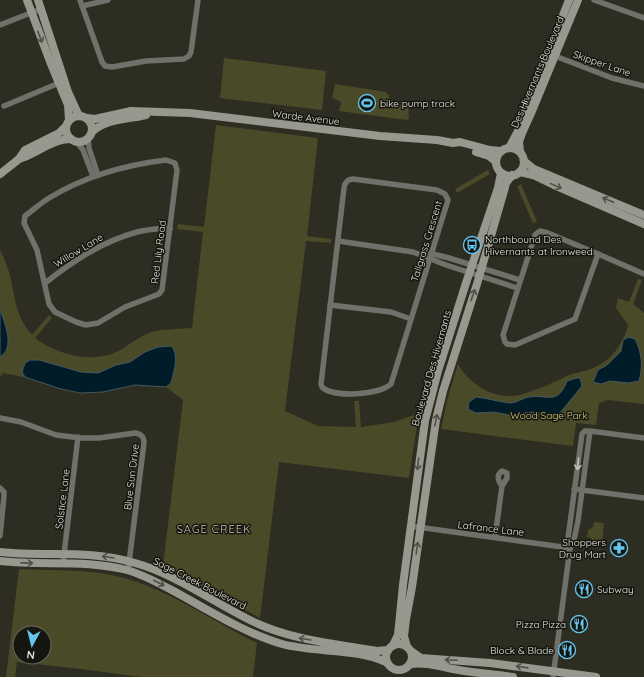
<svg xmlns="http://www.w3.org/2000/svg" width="644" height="677" font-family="Quicksand,sans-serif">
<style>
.green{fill:#4a4a29;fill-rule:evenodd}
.water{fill:#001c28;stroke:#45585e}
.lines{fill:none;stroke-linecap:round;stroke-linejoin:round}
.street{stroke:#71716b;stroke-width:5.5}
.secondary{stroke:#98988e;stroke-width:8}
.oneway{stroke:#505048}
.oneway2{stroke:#c2c2bb}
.labels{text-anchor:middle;stroke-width:3;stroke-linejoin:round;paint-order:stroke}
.street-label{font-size:10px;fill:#e5e5dd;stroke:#15150f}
.poi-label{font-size:10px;fill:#e5e5dd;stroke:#15150f;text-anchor:start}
.park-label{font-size:10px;fill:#d1d082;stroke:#15150f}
.neighbourhood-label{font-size:11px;letter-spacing:1px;fill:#c5c5b6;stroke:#15150f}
</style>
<rect width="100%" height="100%" fill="#2d2d21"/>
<g class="green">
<path d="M 224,58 L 326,71 L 322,110 L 220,98 Z"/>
<path d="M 335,84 L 386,92 L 394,104 L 408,105 L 409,118 L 407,120 L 339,111 L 341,102 L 332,98 Z"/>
<path d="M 216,125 L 318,138 L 307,236 L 331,239 L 331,243 L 306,241 L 285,411 L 318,426 L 356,427 L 354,401 L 359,401 L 361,427 L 394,422 L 419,413 L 409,478 L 279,462 L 260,618 L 163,566 L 183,400 L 166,387 L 135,385 L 108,391 L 86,393 L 65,390 L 34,379 L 3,373 L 0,377 L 0,250 C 4,258 8,267 10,276 C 16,300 15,315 32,335 L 49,315 L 52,318 L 35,338 C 56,354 88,363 114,353 C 126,348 136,338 149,333 C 158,329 180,329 192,328 L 203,232 L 177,229 L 178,224 L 204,227 Z"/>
<path d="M 488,170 L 490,174 L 457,193 L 455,189 Z"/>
<path d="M 521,184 L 537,222 L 533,223 L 517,186 Z"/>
<path d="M 638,279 L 642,280 L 633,304 L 644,313 L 644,404 L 608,400 L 599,403 L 596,425 L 576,423 L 573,446 L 441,429 L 448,397 L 458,364 C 470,385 494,400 519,395 C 536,391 552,383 567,376 C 574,373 581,372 588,370 C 609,363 623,346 628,325 L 616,308 L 618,298 L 629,302 Z"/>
<path d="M 594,522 L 604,523 L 602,543 L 592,542 L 592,539 L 586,536 L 588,535 L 588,530 L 593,527 Z"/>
<path d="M 19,569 C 56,571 95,568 131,580 C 175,594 216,623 257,643 L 253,677 L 141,677 L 81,669 L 17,662 L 15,677 L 6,677 ZM 20,633 L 44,633 L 44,657 L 20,657 Z"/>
</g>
<g class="water">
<path d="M 0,308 C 4,323 16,347 0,357 Z"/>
<path d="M 629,337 L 635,339 C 642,352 643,367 639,381 L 628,383 L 610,381 L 601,384 L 593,382 L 598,370 L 607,365 L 621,351 L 623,340 Z"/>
<path d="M 172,346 C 179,357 174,371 171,383 L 166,387 L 135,385 L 103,392 L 80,393 L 61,389 L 25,377 L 22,372 L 25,363 L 30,360 L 39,360 L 81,372 L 98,373 L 116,365 L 130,362 L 145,352 L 158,347 Z"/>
<path d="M 577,378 L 580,378 L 582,386 L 560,413 L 552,415 L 532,412 L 509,415 L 494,412 L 476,413 L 468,409 L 469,402 L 476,397 C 487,398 499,402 510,403 C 516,403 523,398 529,397 C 549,394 557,406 567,381 Z"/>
</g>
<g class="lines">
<g class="street">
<path d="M 80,0 L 102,62 L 105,66 L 112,67 L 146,61 L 184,59 L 189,56 L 191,52 L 198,0"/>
<path d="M 594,0 L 644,18"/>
<path d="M 82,6 L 108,0"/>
<path d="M 0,25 L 41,9"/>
<path d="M 555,56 L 612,78 L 644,86"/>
<path d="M 4,106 L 59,83"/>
<path d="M 88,138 L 89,148 L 98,175"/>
<path d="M 77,142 L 83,150 L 93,176"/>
<path d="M 166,160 L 175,163 L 177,170 L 162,290 L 159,294 L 125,307 L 98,323 L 86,325 L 76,322 L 55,312 L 49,304 L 37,250 L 24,223 L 25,216 C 33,210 41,203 49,198 C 85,176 125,165 166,160 Z"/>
<path d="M 353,179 L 437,190 L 445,194 L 448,200 L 391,384 C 379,395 333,398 322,387 L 321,384 L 344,188 C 345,182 348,179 353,179 Z"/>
<path d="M 540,231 L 548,233 L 598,254 L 575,319 L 515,345 L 507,344 L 505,342 L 503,335 L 504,332 L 535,235 Z"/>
<path d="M 338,241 L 413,252 L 446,265 L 517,288"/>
<path d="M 428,254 L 433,254 L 449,258 L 520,280"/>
<path d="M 598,254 L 644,274"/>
<path d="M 45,283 C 73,261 101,242 137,232 C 147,230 159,227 170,229"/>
<path d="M 330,305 L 391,312 L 411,319"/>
<path d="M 0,418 L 21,422 L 56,435 L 81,438 L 99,438 L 135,433 C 142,434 144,437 144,443 L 128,571"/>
<path d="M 590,431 L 578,521 L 574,540 L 570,548 L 568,538 L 582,434 L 585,431 L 590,431 L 644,438"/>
<path d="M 0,488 L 4,492 L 4,496 L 0,536"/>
<path d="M 574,489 L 644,498"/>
<path d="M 410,526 L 570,548 L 553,677"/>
<path d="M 495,537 L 502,486 C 498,481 496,475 502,471 L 507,473 L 507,478 L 502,486"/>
<path d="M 63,563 L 78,437"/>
</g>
<g class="secondary">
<path d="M 27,0 L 51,64 L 68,105 L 69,120"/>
<path d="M 38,0 L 68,92 L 79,116"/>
<circle cx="79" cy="129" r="13"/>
<path d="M 87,118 L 95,119 L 131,111 L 190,113 L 380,136 L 437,140 L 453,143 L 460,142 L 490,150 L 501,151"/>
<path d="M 522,120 L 569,0"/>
<path d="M 92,132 C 105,119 129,119 146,115"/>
<path d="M 509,148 L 518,131"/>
<circle cx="510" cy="162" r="14"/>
<path d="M 520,151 L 519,142 L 522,133 L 532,111 L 578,0"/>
<path d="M 476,152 L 489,156 L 496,162"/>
<path d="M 19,159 C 36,154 52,139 71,139"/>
<path d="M 524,161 L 534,169 L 644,215"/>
<path d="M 520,172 L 533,175 L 554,185 L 644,224"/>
<path d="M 0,174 L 19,159 L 25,150 L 59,133 L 66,126"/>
<path d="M 0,552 C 47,557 88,549 135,563 C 178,575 214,603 254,622 C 292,640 336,644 377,651 L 388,650"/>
<path d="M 0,561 C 42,566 85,559 127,570 C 145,575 162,585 179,594 C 210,611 247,634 282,644 C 316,653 355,648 386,662"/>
<circle cx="399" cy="657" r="13"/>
<path d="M 393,645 L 398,635 L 403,585 L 425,421 L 438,371 L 467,280 L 498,188 L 501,173"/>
<path d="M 407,647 L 404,636 L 406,619 L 412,587 L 436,420 L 443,391 L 477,284 L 504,191 L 506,183 L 512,175"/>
<path d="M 411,651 L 421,658 L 490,663 L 596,677"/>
<path d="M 410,664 C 425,662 438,666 453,669 C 473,673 493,674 513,677"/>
</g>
</g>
<defs><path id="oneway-shaft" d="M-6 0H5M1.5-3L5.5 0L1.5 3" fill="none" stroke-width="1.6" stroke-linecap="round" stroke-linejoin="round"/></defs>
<g class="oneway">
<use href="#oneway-shaft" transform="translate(40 37) rotate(69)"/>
<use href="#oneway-shaft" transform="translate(556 186) rotate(25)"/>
<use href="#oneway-shaft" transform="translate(608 200) rotate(-157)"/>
<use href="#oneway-shaft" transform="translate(473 295) rotate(-71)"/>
<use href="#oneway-shaft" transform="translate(436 420) rotate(-78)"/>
<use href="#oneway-shaft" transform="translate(418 464) rotate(97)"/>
<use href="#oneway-shaft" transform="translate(417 548) rotate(-82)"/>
<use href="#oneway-shaft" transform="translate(108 557) rotate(-171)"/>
<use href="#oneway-shaft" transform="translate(27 563) rotate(1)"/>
<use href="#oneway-shaft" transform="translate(159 583) rotate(27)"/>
<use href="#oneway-shaft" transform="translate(305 639) rotate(-171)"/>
<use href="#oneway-shaft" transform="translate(451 660) rotate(-177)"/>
<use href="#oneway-shaft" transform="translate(522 667) rotate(-172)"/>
</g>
<use class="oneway2" href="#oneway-shaft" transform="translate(578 464) rotate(97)"/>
<defs>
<g id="stadium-ring" transform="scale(0.9)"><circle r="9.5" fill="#15150f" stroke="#65c5ee" stroke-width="1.5"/><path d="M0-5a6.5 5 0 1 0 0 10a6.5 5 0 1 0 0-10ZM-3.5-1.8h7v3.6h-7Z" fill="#65c5ee"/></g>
<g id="bus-ring" transform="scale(0.9)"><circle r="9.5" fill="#15150f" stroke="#65c5ee" stroke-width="1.5"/><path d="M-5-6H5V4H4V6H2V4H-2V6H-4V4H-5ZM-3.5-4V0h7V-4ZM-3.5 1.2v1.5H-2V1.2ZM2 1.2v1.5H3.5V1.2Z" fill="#65c5ee"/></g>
<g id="pharmacy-ring" transform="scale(0.9)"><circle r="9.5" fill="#15150f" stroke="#65c5ee" stroke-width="1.5"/><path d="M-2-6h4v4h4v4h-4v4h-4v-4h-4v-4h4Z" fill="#65c5ee"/></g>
<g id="restaurant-ring" transform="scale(0.9)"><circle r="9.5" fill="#15150f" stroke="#65c5ee" stroke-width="1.5"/><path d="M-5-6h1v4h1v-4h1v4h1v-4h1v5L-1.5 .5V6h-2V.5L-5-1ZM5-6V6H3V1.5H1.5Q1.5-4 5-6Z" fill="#65c5ee"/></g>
</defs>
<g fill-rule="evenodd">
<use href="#stadium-ring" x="367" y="103"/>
<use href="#bus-ring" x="472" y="245"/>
<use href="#pharmacy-ring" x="619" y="548"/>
<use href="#restaurant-ring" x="584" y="589"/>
<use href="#restaurant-ring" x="579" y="624"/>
<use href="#restaurant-ring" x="567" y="650"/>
</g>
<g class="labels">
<g class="street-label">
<text transform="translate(602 63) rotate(19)" y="4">Skipper Lane</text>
<text transform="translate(537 72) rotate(-67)" y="4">Des Hivernants Boulevard</text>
<text transform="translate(306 117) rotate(7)" y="4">Warde Avenue</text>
<text transform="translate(426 241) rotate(-73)" y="4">Tallgrass Crescent</text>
<text transform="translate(78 250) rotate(-31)" y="4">Willow Lane</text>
<text transform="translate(158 252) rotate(-83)" y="4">Red Lily Road</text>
<text transform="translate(431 368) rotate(-74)" y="4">Boulevard Des Hivernants</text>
<text transform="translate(131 477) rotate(-83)" y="4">Blue Sun Drive</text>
<text transform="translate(62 499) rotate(-83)" y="4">Solstice Lane</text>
<text transform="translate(491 528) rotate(7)" y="4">Lafrance Lane</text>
<text transform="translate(200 583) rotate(27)" y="4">Sage Creek Boulevard</text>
</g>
<g class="poi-label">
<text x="380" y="107">bike pump track</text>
<text x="485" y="243">Northbound Des<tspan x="485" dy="12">Hivernants at Ironweed</tspan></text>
<text x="606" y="546" text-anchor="end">Shoppers<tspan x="606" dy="12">Drug Mart</tspan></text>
<text x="597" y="593">Subway</text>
<text x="566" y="628" text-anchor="end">Pizza Pizza</text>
<text x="554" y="654" text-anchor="end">Block &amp; Blade</text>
</g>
<g class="park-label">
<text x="549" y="419">Wood Sage Park</text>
</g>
<g class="neighbourhood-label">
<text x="214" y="533">SAGE CREEK</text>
</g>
</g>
<g transform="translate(32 645) rotate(187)"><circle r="19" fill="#15150f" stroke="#686861"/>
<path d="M0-3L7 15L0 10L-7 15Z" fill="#65c5ee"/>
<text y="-6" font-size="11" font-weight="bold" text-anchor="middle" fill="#e5e5dd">N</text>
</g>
</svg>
